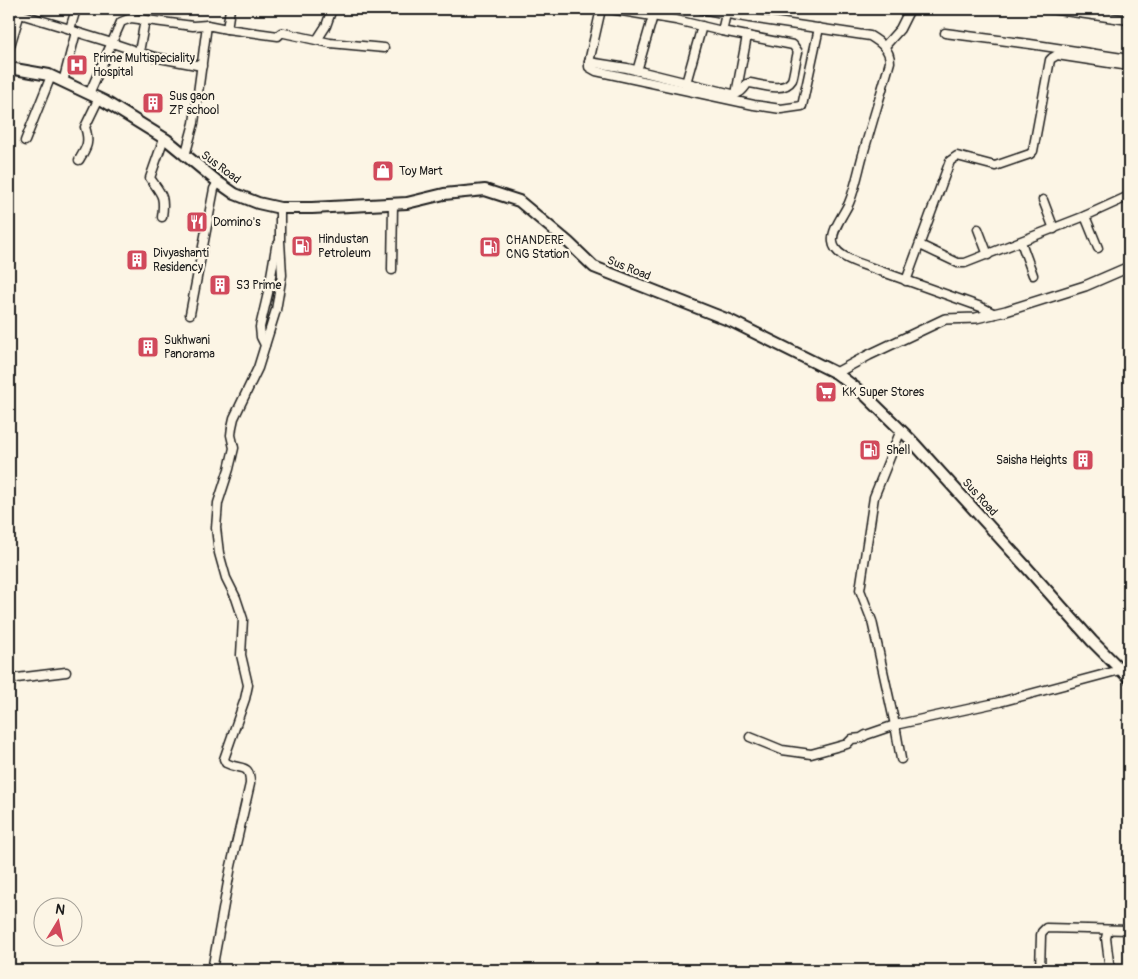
<svg xmlns="http://www.w3.org/2000/svg" width="1138" height="979" font-family="Pangolin,sans-serif">
<style>
.lines{fill:none;stroke-linecap:round;stroke-linejoin:round}
.minor-casing{stroke:#1c1c1c;stroke-width:11}
.tertiary-casing{stroke:#1c1c1c;stroke-width:12}
.secondary-casing{stroke:#1c1c1c;stroke-width:14}
.minor{stroke:#fcf5e5;stroke-width:8}
.tertiary{stroke:#fcf5e5;stroke-width:9}
.secondary{stroke:#fcf5e5;stroke-width:10}
.labels{text-anchor:middle;stroke-width:4.5;stroke-linejoin:round;paint-order:stroke}
.poi-label{font-size:12px;fill:#1c1c1c;stroke:#fcf5e5;text-anchor:start}
.street-label{font-size:12px;fill:#1c1c1c;stroke:#fcf5e5}
</style>
<rect width="100%" height="100%" fill="#fcf5e5"/>
<filter id="ink" filterUnits="userSpaceOnUse"><feTurbulence type="fractalNoise" baseFrequency=".02" numOctaves="2"/><feDisplacementMap in="SourceGraphic" scale="10" xChannelSelector="R" yChannelSelector="G"/><feConvolveMatrix kernelMatrix="1 2 1 2 8 2 1 2 1" color-interpolation-filters="sRGB"/></filter>
<g filter="url(#ink)">
<g class="lines">
<g class="minor-casing">
<g id="minor">
<path d="M 601,9 L 589,62 L 589,67 L 596,71 L 754,105 L 781,109 L 802,106 L 819,28"/>
<path d="M 610,9 L 676,20 L 722,31 L 726,14"/>
<path d="M 701,9 L 750,18 L 870,36 C 880,42 890,49 890,62 C 881,94 871,126 862,158 C 858,173 855,189 849,203 C 844,214 831,230 833,242 C 834,253 848,259 858,263 L 981,307 L 995,314"/>
<path d="M 1050,9 L 1129,20"/>
<path d="M 20,14 L 70,29 L 76,32 L 63,82"/>
<path d="M 70,29 L 76,9"/>
<path d="M 227,29 L 278,36 L 281,33 L 284,33 L 330,43 L 384,48"/>
<path d="M 76,32 L 112,43 L 154,57 L 202,66"/>
<path d="M 945,33 L 1030,44 L 1129,59"/>
<path d="M 317,40 L 326,26 L 332,9"/>
<path d="M 884,47 L 900,29 L 910,9"/>
<path d="M 9,49 L 21,10"/>
<path d="M 139,52 L 145,20"/>
<path d="M 589,62 L 627,68 L 732,94 C 740,94 743,90 747,84 L 750,83 C 762,85 784,93 792,80 C 794,75 796,58 798,52 L 793,45 L 722,31"/>
<path d="M 637,71 L 653,16"/>
<path d="M 686,83 L 702,26"/>
<path d="M 89,94 L 121,22 L 131,18 L 193,26 L 207,25"/>
<path d="M 736,94 L 747,36"/>
<path d="M 25,141 L 51,76"/>
<path d="M 185,156 L 194,123 L 207,25 L 227,29 L 230,9"/>
<path d="M 79,160 C 87,147 90,142 85,127 L 99,98"/>
<path d="M 1043,200 L 1054,229"/>
<path d="M 1085,216 L 1098,248"/>
<path d="M 162,217 C 165,196 162,195 150,178 L 164,138"/>
<path d="M 978,229 L 988,255"/>
<path d="M 1021,242 L 1033,275"/>
<path d="M 920,245 L 958,263 L 965,263 L 1085,216 L 1129,196"/>
<path d="M 392,270 L 393,204"/>
<path d="M 906,281 L 950,161 L 957,156 L 995,166 L 1030,154 L 1033,151 L 1050,60 L 1052,58 L 1057,55 L 1129,66"/>
<path d="M 190,314 L 214,189 L 218,182"/>
<path d="M 265,345 L 261,337 L 260,327 L 268,293 L 276,247 L 279,243"/>
<path d="M 9,678 L 17,678 L 66,672"/>
<path d="M 750,737 L 782,750 L 811,754 L 847,744 L 852,739 L 861,738 L 866,735 L 895,725 L 1000,702 L 1120,670"/>
<path d="M 901,759 L 895,725 L 872,621 L 860,590 L 874,497 L 901,430"/>
<path d="M 1108,930 L 1106,938 L 1110,970"/>
<path d="M 212,970 L 231,866 L 250,784 C 250,762 241,771 226,763 L 224,759 L 245,699 L 248,685 L 241,655 L 243,619 L 236,598 L 226,578 L 219,553 L 216,528 L 218,503 L 229,469 L 234,448 L 231,435 L 232,427 L 234,418 L 258,368 L 276,310 L 282,275 L 280,241 L 280,208"/>
<path d="M 1040,970 L 1041,935 L 1042,932 L 1046,928 L 1129,930"/>
</g>
</g>
<g class="tertiary-casing">
<path id="tertiary" d="M 836,373 L 869,355 L 945,319 L 976,318 L 1006,311 L 1085,286 L 1129,267"/>
</g>
<g class="secondary-casing">
<path id="secondary" d="M 9,68 L 49,75 L 104,101 L 167,140 L 218,182 L 235,194 L 258,203 L 280,208 L 312,208 L 407,203 L 444,194 L 485,190 L 519,201 L 568,242 L 594,267 L 731,321 L 836,373 L 865,395 L 910,439 L 1028,569 L 1092,641 L 1129,678"/>
</g>
<use href="#minor" class="minor"/>
<use href="#tertiary" class="tertiary"/>
<use href="#secondary" class="secondary"/>
</g>
</g>
<defs>
<g id="hospital-square" transform="scale(1.125)"><rect x="-9" y="-9" width="18" height="18" rx="4" fill="#d1495b" stroke="#fcf5e5"/><path d="M-5-5h3v3.5h4V-5h3V5h-3V1.5h-4V5h-3Z" fill="#fff"/></g>
<g id="building-square" transform="scale(1.125)"><rect x="-9" y="-9" width="18" height="18" rx="4" fill="#d1495b" stroke="#fcf5e5"/><path d="M-4-6H4V6H1V3H-1V6H-4ZM-2.5-4.3h1.7v1.8h-1.7ZM.8-4.3h1.7v1.8H.8ZM-2.5-1h1.7V.8h-1.7ZM.8-1h1.7V.8H.8Z" fill="#fff"/></g>
<g id="shop-square" transform="scale(1.125)"><rect x="-9" y="-9" width="18" height="18" rx="4" fill="#d1495b" stroke="#fcf5e5"/><path d="M-5-2.5h2.3a2.7 3.5 0 0 1 5.4 0H5L5.5 6h-11ZM-1.5-2.5h3a1.5 2.3 0 0 0-3 0Z" fill="#fff"/></g>
<g id="restaurant-square" transform="scale(1.125)"><rect x="-9" y="-9" width="18" height="18" rx="4" fill="#d1495b" stroke="#fcf5e5"/><path d="M-5-6h1v4h1v-4h1v4h1v-4h1v5L-1.5 .5V6h-2V.5L-5-1ZM5-6V6H3V1.5H1.5Q1.5-4 5-6Z" fill="#fff"/></g>
<g id="fuel-square" transform="scale(1.125)"><rect x="-9" y="-9" width="18" height="18" rx="4" fill="#d1495b" stroke="#fcf5e5"/><path d="M-5.5-6h7V0h2V4h1.3V-2.5L3-4.5l.8-.8L6-3V5H2.5V1h-1V6h-7ZM-4.2-4.7v3.2H.2V-4.7Z" fill="#fff"/></g>
<g id="supermarket-square" transform="scale(1.125)"><rect x="-9" y="-9" width="18" height="18" rx="4" fill="#d1495b" stroke="#fcf5e5"/><path d="M-6-5.5h2.5l.6 2H6L4.5 2H-2.5L-4.4-4H-6ZM-1.5 3.2a1.3 1.3 0 1 0 .1 0ZM3 3.2a1.3 1.3 0 1 0 .1 0Z" fill="#fff"/></g>
</defs>
<g fill-rule="evenodd">
<use href="#hospital-square" x="77" y="65"/>
<use href="#building-square" x="153" y="103"/>
<use href="#shop-square" x="383" y="171"/>
<use href="#restaurant-square" x="197" y="222"/>
<use href="#fuel-square" x="302" y="246"/>
<use href="#fuel-square" x="490" y="247"/>
<use href="#building-square" x="137" y="260"/>
<use href="#building-square" x="220" y="285"/>
<use href="#building-square" x="148" y="347"/>
<use href="#supermarket-square" x="826" y="392"/>
<use href="#fuel-square" x="870" y="450"/>
<use href="#building-square" x="1083" y="460"/>
</g>
<g class="labels">
<g class="poi-label">
<text x="93" y="62">Prime Multispeciality<tspan x="93" dy="14">Hospital</tspan></text>
<text x="169" y="100">Sus gaon<tspan x="169" dy="14">ZP school</tspan></text>
<text x="399" y="175">Toy Mart</text>
<text x="213" y="226">Domino's</text>
<text x="318" y="243">Hindustan<tspan x="318" dy="14">Petroleum</tspan></text>
<text x="506" y="244">CHANDERE<tspan x="506" dy="14">CNG Station</tspan></text>
<text x="153" y="257">Divyashanti<tspan x="153" dy="14">Residency</tspan></text>
<text x="236" y="289">S3 Prime</text>
<text x="164" y="344">Sukhwani<tspan x="164" dy="14">Panorama</tspan></text>
<text x="842" y="396">KK Super Stores</text>
<text x="886" y="454">Shell</text>
<text x="1067" y="464" text-anchor="end">Saisha Heights</text>
</g>
<g class="street-label">
<text transform="translate(221 167) rotate(37)" y="4">Sus Road</text>
<text transform="translate(629 268) rotate(22)" y="4">Sus Road</text>
<text transform="translate(980 497) rotate(48)" y="4">Sus Road</text>
</g>
</g>
<rect width="1138" height="979" fill="none" stroke="#fcf5e5" stroke-width="30"/>
<rect x="15" y="15" width="1108" height="949" fill="none" stroke="#1c1c1c" stroke-width="2" filter="url(#ink)"/>
<g transform="translate(58 922) rotate(10)"><circle r="24" fill="#fcf5e5" stroke="#a29e95"/>
<path d="M0-4L9 19L0 12L-9 19Z" fill="#d1495b"/>
<text y="-8" font-size="14" font-weight="bold" text-anchor="middle" fill="#1c1c1c">N</text>
</g>
</svg>
